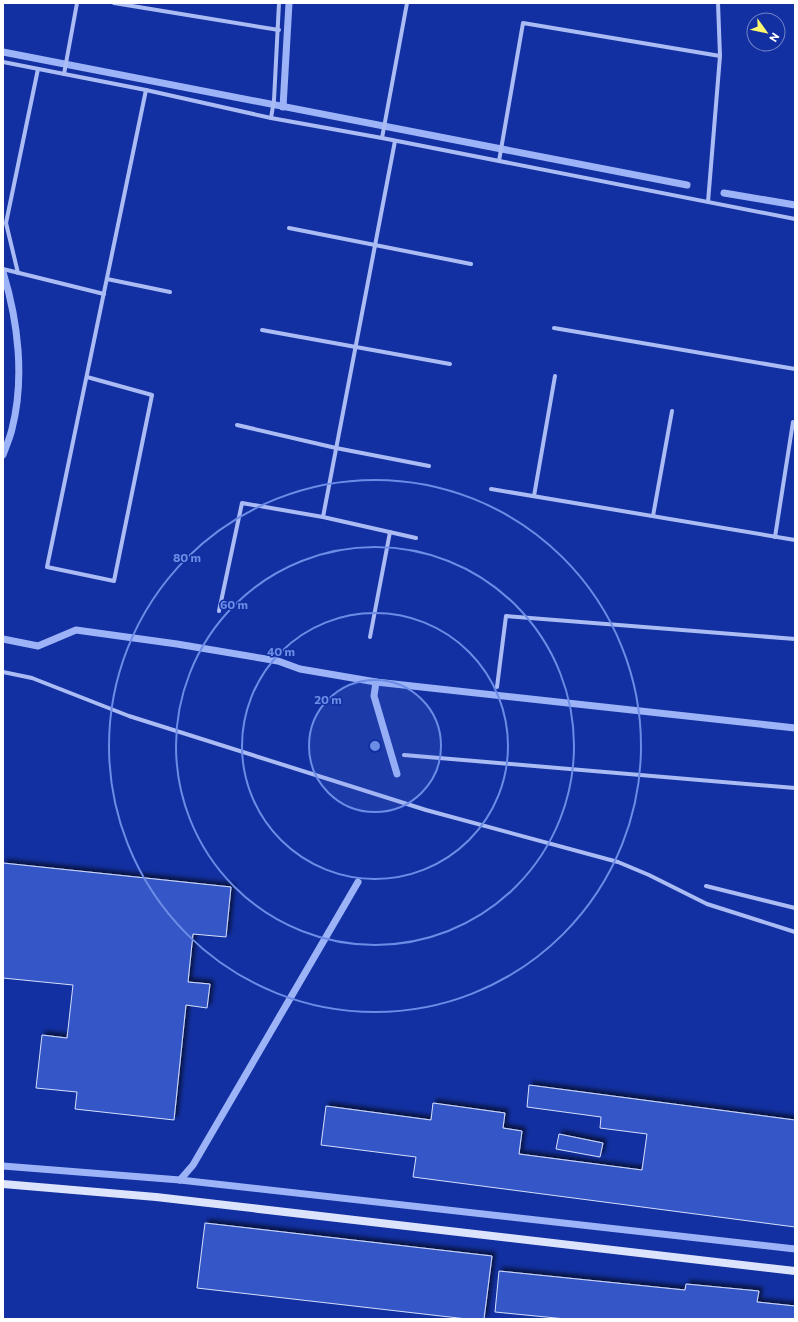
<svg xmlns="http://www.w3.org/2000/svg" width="798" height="1322" font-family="Commissioner,sans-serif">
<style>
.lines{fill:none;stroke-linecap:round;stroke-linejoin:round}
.stream{stroke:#9db3f8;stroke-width:7}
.building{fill:#3657c6;stroke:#d4defe;filter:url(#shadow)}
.street{stroke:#abbcf5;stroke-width:4}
.secondary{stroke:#dce3fd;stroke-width:8}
.ring{fill:none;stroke:#6c8ce6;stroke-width:2}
.centre{fill:#6c8ce6;stroke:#1230a1;stroke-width:2}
.ring-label{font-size:12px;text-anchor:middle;font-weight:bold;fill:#6c8ce6;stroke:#1230a1;stroke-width:3;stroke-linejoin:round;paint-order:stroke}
</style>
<defs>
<filter id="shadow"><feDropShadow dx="3.5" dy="-3.5" stdDeviation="2" flood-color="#0009"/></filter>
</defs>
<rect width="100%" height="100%" fill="#1230a1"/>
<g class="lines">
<g class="stream">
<path d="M 3,52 L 687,185"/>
<path d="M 283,107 L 289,3"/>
<path d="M 724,193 L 795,205"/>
<path d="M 3,272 C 18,321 25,378 12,429 C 10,438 6,446 3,455"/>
<path d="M 3,639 L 38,646 L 76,630 L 177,644 L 278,661 L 300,669 L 376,682 L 795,728"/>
<path d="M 376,682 L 374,696 L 397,774"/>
<path d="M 3,1166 L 180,1180 L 795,1249"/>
<path d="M 180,1180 L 193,1165 L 358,882"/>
</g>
</g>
<g class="building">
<path d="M 3,863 L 231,887 L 226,937 L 193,934 L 188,982 L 210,984 L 207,1008 L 186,1005 L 174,1120 L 75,1109 L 77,1092 L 36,1088 L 42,1035 L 67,1038 L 73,985 L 3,978 Z"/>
<path d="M 529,1085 L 795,1120 L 795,1227 L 413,1177 L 416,1157 L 321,1145 L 326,1106 L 431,1120 L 433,1103 L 505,1113 L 503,1128 L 522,1131 L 519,1154 L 642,1170 L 647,1134 L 600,1128 L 601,1117 L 527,1107 Z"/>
<path d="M 559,1134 L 603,1143 L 600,1157 L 556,1149 Z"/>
<path d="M 205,1223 L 492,1256 L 484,1319 L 467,1319 L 197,1288 Z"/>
<path d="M 499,1271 L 685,1290 L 686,1284 L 759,1291 L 757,1302 L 795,1306 L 795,1319 L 566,1319 L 495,1312 Z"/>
</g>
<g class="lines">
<g class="street">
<path d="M 114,3 L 279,30"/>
<path d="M 3,62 L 146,90 L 271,118 L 382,138 L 795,219"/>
<path d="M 64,74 L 77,3"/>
<path d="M 271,118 L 274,100 L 279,3"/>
<path d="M 382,138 L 407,3"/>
<path d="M 499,161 L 523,23 L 720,56"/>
<path d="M 708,202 L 720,56 L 718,3"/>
<path d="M 289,228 L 471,264"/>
<path d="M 3,269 L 104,294"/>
<path d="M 18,273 L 6,223 L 38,69"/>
<path d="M 107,279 L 170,292"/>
<path d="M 554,328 L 795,369"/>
<path d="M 262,330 L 450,364"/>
<path d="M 87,377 L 152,395 L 114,581 L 47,567 L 146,90"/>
<path d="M 237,425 L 336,448 L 429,466"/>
<path d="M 491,489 L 795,540"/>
<path d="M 534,496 L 555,376"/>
<path d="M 653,516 L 672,411"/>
<path d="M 323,517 L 395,141"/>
<path d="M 775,537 L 793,422"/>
<path d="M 219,611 L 242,503 L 323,517 L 416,538"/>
<path d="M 370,637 L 390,532"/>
<path d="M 3,672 L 32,678 L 129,716 L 426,810 L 618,862 L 649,875 L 707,904 L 795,932"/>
<path d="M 497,687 L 506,616 L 795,639"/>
<path d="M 404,755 L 795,788"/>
<path d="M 706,886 L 795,908"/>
</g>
<path class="secondary" d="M 3,1184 L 156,1197 L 795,1271"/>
</g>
<circle cx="375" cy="746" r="66" fill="#6c8ce6" fill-opacity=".12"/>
<g class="ring">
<circle cx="375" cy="746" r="66"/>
<circle cx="375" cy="746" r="133"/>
<circle cx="375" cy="746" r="199"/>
<circle cx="375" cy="746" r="266"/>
</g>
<circle cx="375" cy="746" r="6" class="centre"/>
<g class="ring-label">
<text x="187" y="562">80 m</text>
<text x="234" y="609">60 m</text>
<text x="281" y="656">40 m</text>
<text x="328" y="704">20 m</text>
</g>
<rect width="798" height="1322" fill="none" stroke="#ffffff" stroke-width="8"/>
<g transform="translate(766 32) rotate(123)"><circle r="19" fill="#1230a1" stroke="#7183c7"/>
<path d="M0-3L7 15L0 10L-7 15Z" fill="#fff66f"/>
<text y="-6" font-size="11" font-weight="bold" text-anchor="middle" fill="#ffffff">N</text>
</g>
</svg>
